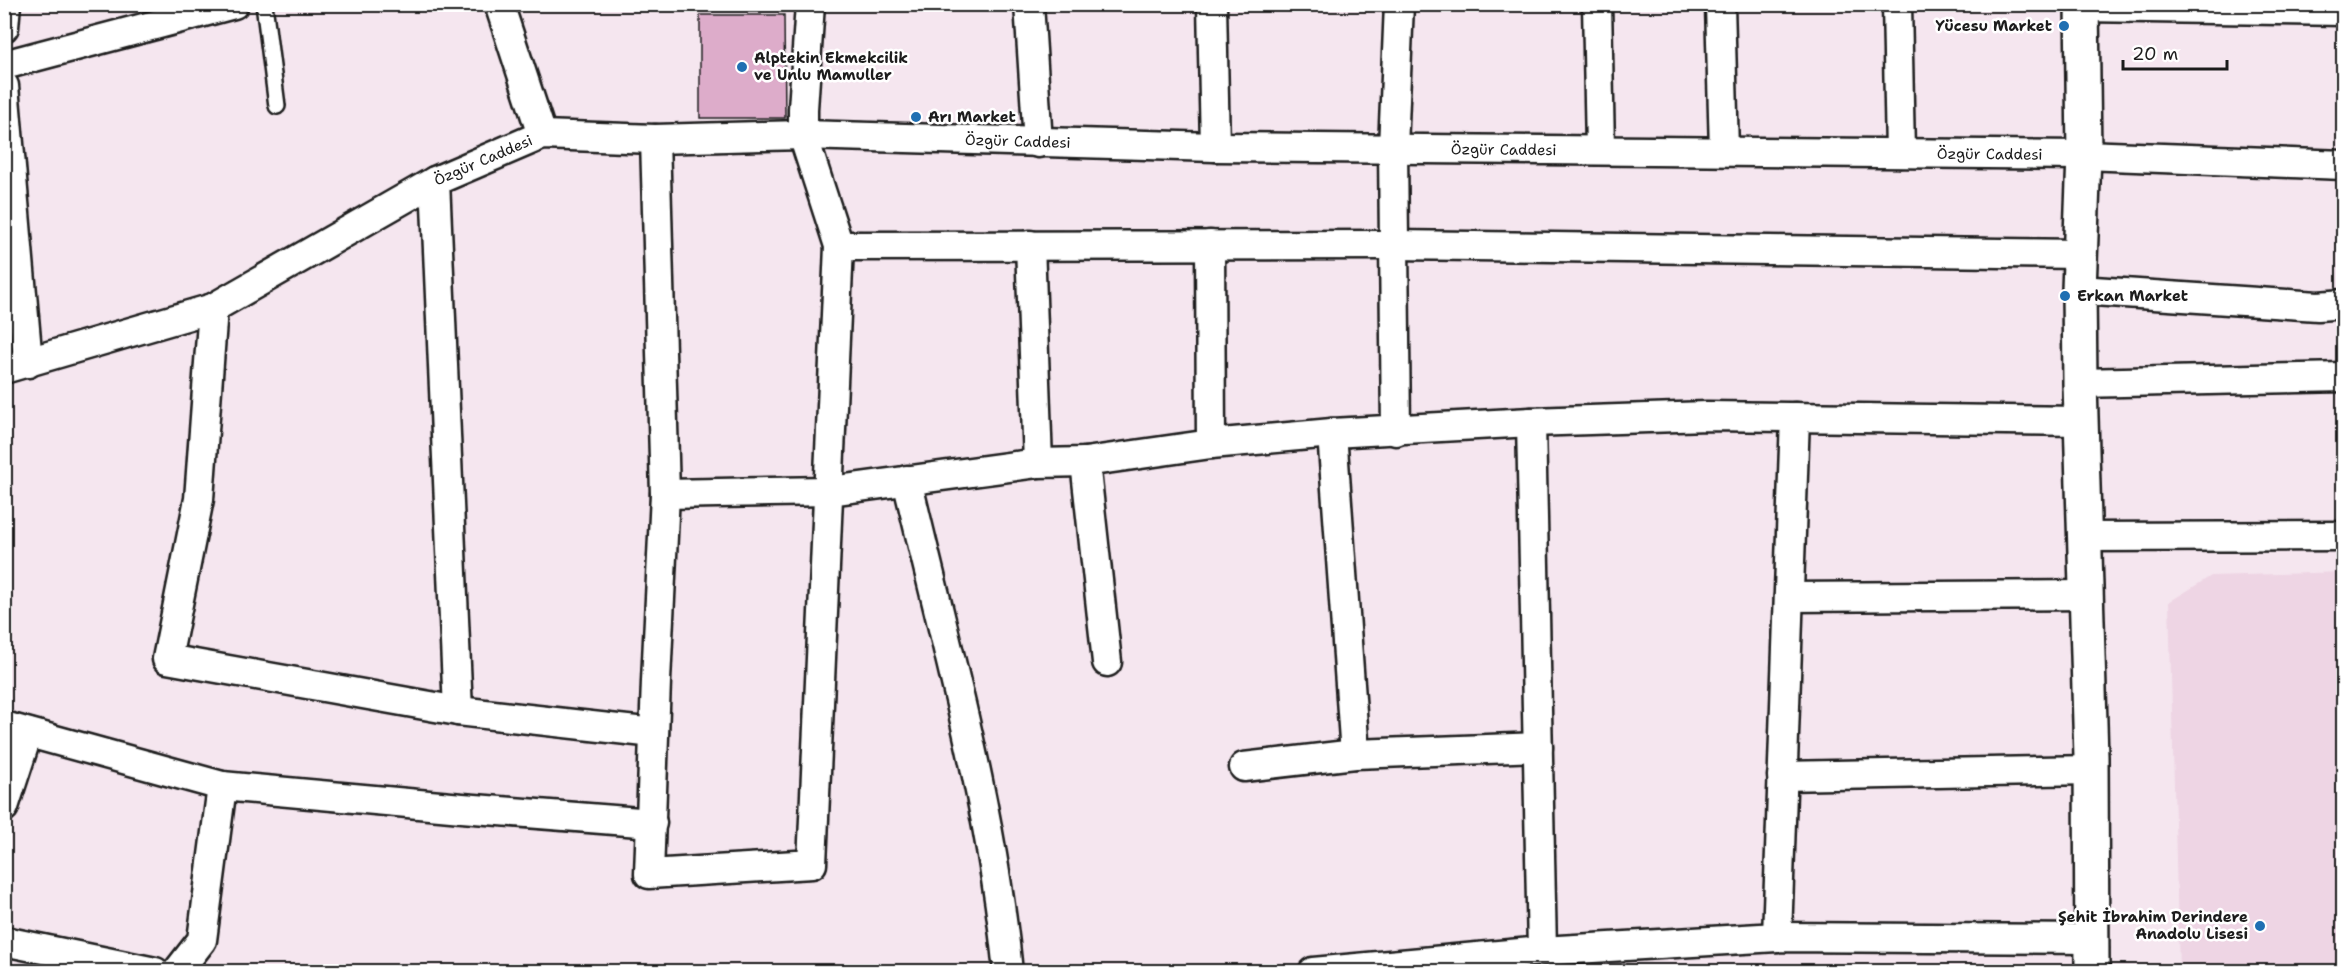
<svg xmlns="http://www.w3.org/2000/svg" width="2348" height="976" font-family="'Shantell Sans',sans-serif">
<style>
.built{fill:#eed5e4}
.building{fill:#ddacca;stroke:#1c1c1c;stroke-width:1.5}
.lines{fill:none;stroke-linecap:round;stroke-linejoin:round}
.service-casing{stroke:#1c1c1c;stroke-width:20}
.minor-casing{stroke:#1c1c1c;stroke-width:33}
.secondary-casing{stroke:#1c1c1c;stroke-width:38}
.service{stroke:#fff;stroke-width:15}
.minor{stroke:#fff;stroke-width:28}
.secondary{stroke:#fff;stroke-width:33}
.poi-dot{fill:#1f6fb2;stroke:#fff;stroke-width:2}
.labels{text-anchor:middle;stroke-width:5;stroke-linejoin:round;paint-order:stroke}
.poi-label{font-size:15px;font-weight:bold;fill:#1c1c1c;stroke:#fff;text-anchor:start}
.street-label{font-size:15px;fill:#1c1c1c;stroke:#fff}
</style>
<rect width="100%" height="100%" fill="#f5e6ef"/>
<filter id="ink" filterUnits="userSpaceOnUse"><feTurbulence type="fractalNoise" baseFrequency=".0167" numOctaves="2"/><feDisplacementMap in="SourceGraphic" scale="12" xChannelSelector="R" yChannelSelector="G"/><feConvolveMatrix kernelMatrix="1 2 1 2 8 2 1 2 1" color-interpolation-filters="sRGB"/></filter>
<g filter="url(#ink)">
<path class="built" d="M 2343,572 L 2343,971 L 2179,971 L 2169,602 L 2211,576 Z"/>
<path class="building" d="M 700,15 L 784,15 L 785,118 L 700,118 Z"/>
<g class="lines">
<g class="service-casing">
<path id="service" d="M 264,4 L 277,106"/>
</g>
<g class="minor-casing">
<g id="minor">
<path d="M 499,4 L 542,135"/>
<path d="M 1029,4 L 1038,143"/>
<path d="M 1212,4 L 1215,147"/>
<path d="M 1597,4 L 1600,149"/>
<path d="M 1720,4 L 1724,151"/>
<path d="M 1897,4 L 1900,153"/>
<path d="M 2082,7 L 2344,11"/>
<path d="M 4,27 L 6,4"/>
<path d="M 4,65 L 234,4"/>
<path d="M 4,86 L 28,363"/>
<path d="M 655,139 L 665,494 L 656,681 L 649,874 L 812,864 L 839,246 L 803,135 L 803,109 L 810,4"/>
<path d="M 435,181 L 458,711"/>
<path d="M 1030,245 L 1038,463"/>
<path d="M 1210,245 L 1211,444"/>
<path d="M 839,246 L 1394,245 L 2080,254"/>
<path d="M 2079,290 L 2318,306 L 2344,304"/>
<path d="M 213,308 L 199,499 L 167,659 L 458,711 L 654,733"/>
<path id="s1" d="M 4,369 L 213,308 L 435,181 L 542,135 L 655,139 L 803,135 L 1215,147 L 2084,155 L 2344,165"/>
<path d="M 2080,383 L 2344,377"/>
<path d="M 1531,422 L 1542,951"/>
<path d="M 1396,431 L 1393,148 L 1399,4"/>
<path d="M 1332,433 L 1355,754"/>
<path d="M 1085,462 L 1107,662"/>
<path d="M 907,480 C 945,642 992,806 1008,972"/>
<path d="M 665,494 L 830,491 L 1038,463 L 1085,462 L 1211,444 L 1332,433 L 1531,422 L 1707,416 L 2081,421"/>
<path d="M 2084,537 L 2344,536"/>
<path d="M 1789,597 L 2086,595"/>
<path d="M 4,726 L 222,786 L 462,808 L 652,823"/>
<path d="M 1244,767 L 1355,754 L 1538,747"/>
<path d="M 1782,776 L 2091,770"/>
<path d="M 4,807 L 28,733"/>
<path d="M 1777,937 L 1795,417"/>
<path d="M 4,941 L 155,972"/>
<path d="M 177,972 L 202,940 L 222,786"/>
<path d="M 1313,972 L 1542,951 L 1777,937 L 2092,939"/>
</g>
</g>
<g class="secondary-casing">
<path id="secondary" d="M 2082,4 L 2084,155 L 2079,290 L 2080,383 L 2091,757 L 2092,972"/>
</g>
<use href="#service" class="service"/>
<use href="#minor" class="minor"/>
<use href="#secondary" class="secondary"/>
</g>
</g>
<g class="poi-dot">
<circle cx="2064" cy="26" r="6"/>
<circle cx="742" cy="67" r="6"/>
<circle cx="916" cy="117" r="6"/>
<circle cx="2065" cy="296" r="6"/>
<circle cx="2260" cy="926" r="6"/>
</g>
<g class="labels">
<g class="poi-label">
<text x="2052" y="31" text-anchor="end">Yücesu Market</text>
<text x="754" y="63">Alptekin Ekmekcilik<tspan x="754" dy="17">ve Unlu Mamuller</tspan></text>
<text x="928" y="122">Arı Market</text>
<text x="2077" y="301">Erkan Market</text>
<text x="2248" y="922" text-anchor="end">Şehit İbrahim Derindere<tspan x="2248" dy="17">Anadolu Lisesi</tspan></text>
</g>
<g class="street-label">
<text dy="5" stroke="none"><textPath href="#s1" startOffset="1066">Özgür Caddesi</textPath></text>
<text dy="5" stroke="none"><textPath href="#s1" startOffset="1552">Özgür Caddesi</textPath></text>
<text dy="5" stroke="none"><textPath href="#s1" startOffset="2038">Özgür Caddesi</textPath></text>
<text dy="5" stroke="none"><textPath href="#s1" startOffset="526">Özgür Caddesi</textPath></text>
</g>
</g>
<rect width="2348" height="976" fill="none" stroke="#fff" stroke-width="24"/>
<rect x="12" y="12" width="2324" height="952" fill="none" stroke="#1c1c1c" stroke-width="2" filter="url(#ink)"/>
<path d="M2123 60v9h104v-9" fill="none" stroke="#1c1c1c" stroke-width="3"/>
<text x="2132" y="60" font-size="18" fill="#1c1c1c" stroke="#ffffff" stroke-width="4.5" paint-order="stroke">20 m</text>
</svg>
